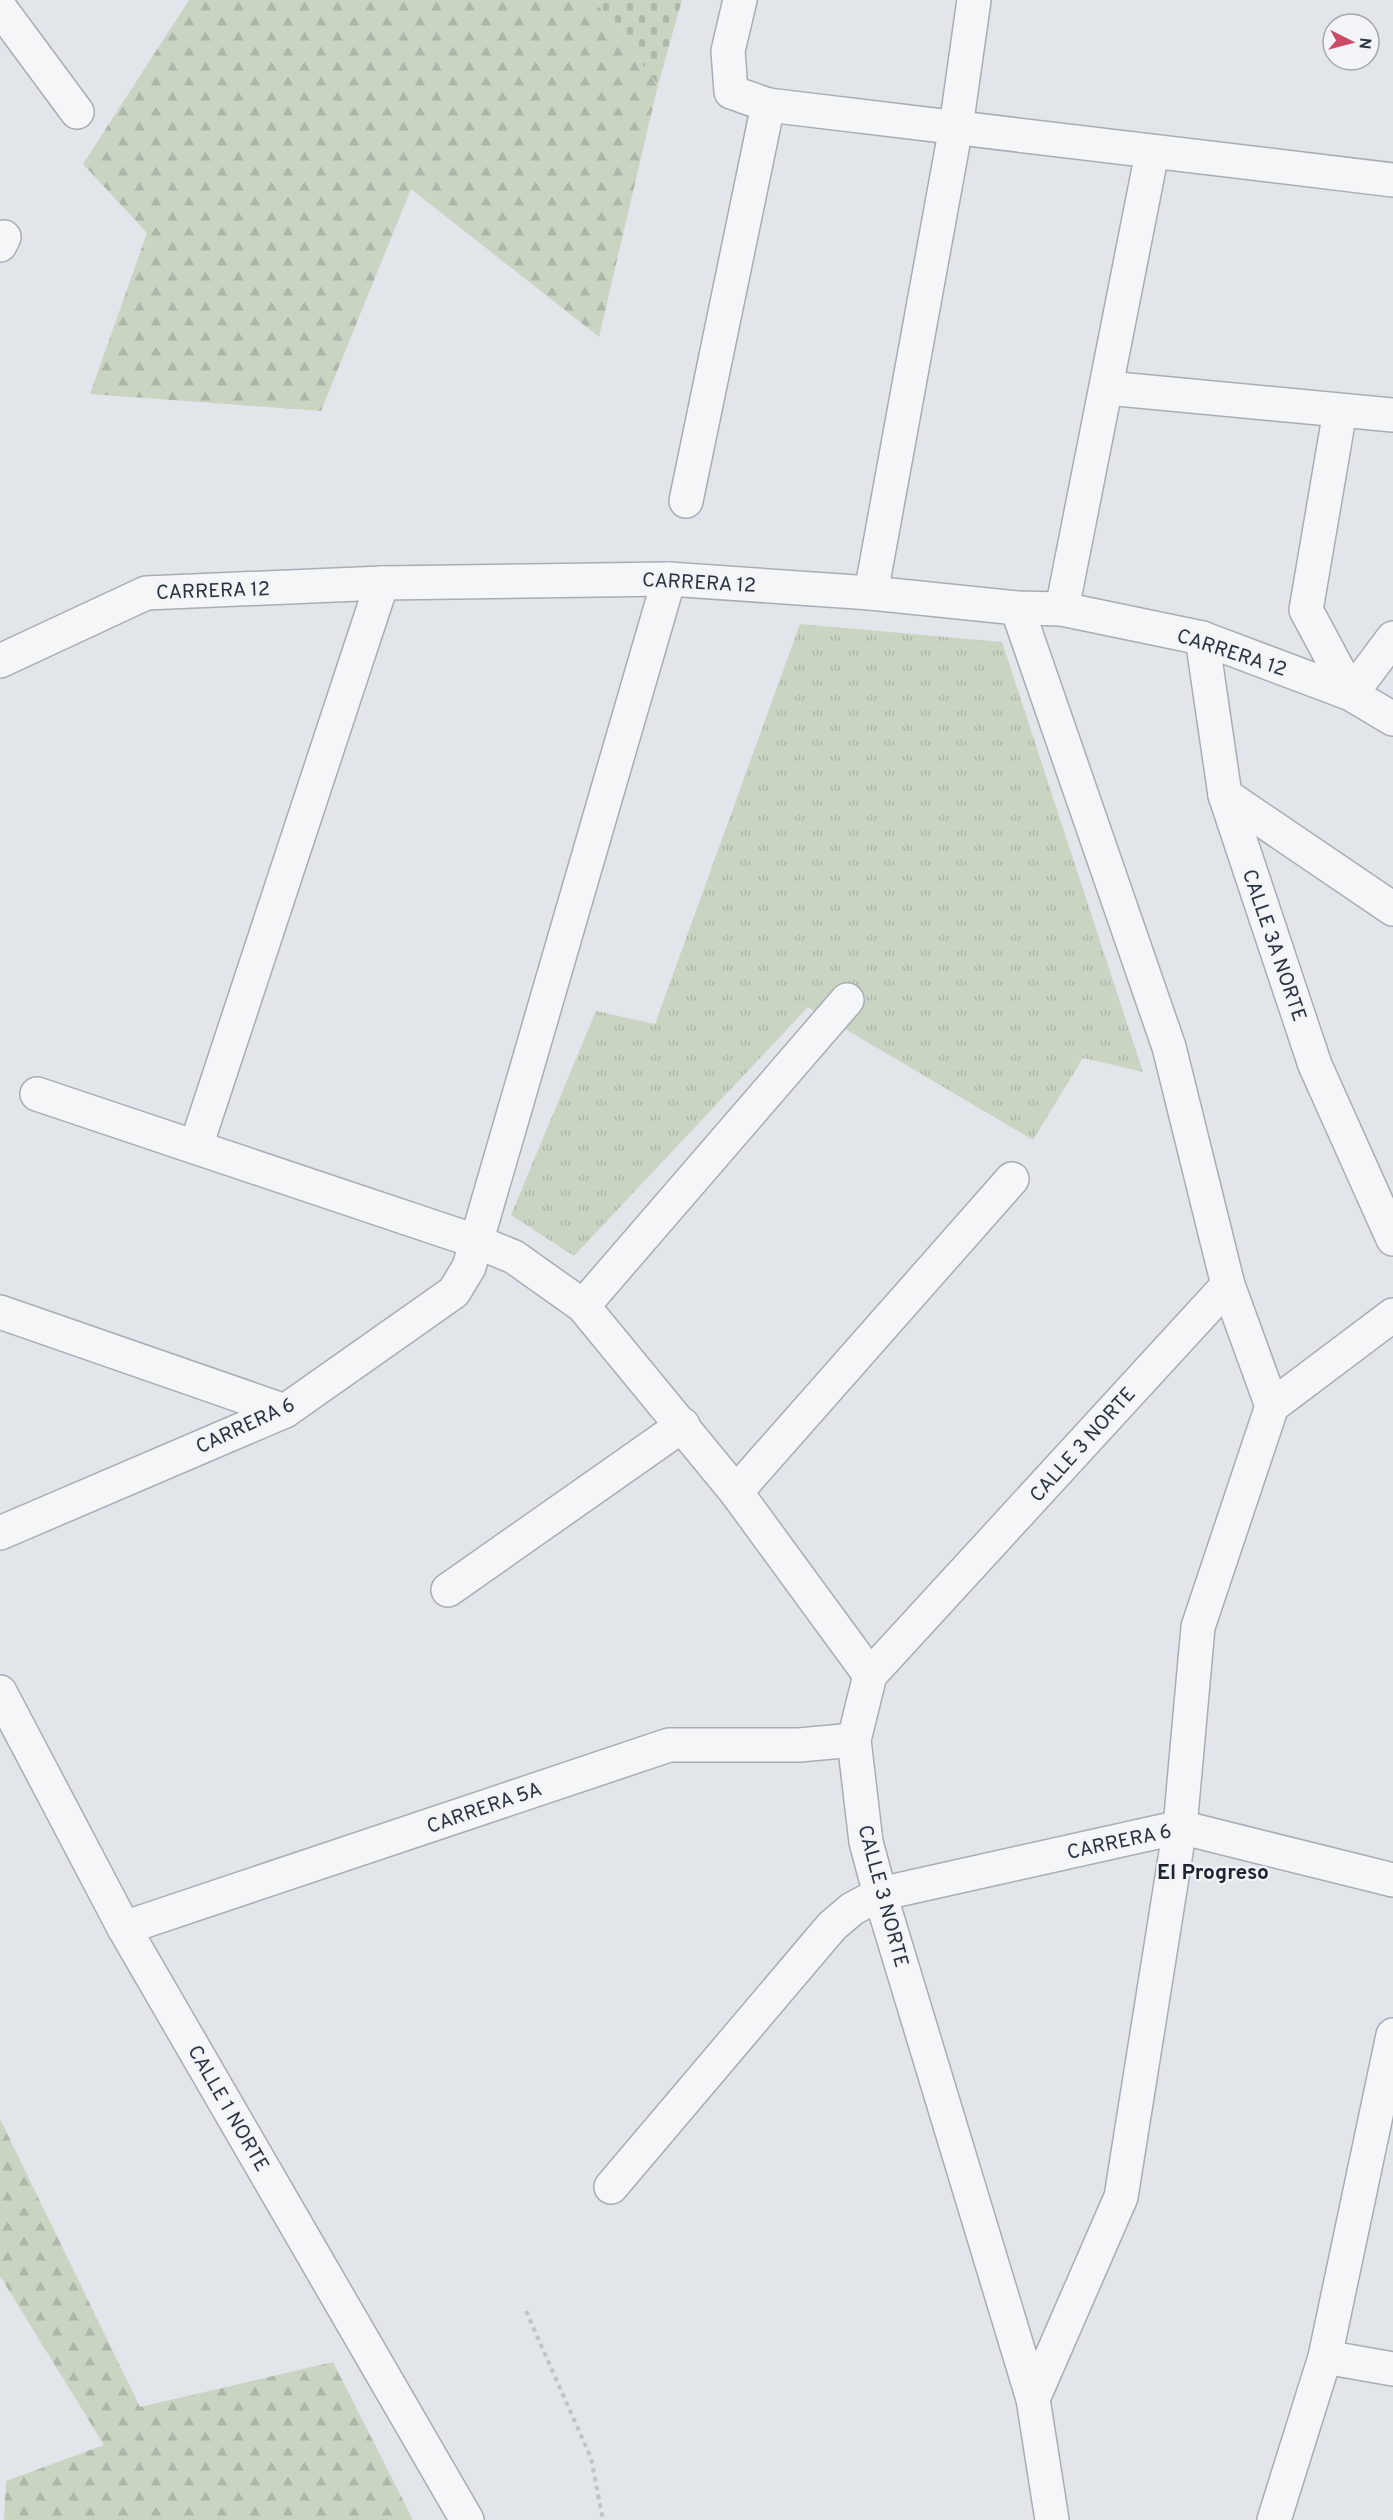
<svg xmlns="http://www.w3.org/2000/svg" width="1393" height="2520" font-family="Overpass,sans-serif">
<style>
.grass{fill:url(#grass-tufts)}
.forest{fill:url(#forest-firs)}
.cemetery{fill:url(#cemetery-stones)}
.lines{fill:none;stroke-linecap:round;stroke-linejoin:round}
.minor-casing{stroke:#a7adb4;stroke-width:36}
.path{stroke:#c0c4c8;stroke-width:4;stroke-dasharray:4.5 4.5;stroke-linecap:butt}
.minor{stroke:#f5f6f8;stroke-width:33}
.labels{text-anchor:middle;stroke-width:4.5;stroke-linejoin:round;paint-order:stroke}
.street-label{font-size:20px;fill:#2a3441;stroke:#f2f4f7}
.neighbourhood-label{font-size:21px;font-weight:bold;fill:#1d2532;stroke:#f2f4f7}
</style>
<defs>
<pattern id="grass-tufts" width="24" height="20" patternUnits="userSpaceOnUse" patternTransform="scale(1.5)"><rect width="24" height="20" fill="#c9d4c3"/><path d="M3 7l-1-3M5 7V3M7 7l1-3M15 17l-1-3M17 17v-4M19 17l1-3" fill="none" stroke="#adb7a9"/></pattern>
<pattern id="forest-firs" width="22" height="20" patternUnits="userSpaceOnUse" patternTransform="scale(1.5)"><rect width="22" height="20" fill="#c9d4c3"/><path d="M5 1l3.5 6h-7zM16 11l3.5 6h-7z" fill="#adb7a9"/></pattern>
<pattern id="cemetery-stones" width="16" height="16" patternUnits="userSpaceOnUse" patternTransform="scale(1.5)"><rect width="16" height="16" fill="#c9d4c3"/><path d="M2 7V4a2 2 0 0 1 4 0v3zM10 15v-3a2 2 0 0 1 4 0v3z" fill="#adb7a9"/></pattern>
</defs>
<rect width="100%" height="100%" fill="#e2e6ea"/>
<path class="grass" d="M 800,624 L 1002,642 L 1143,1072 L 1083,1058 L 1033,1140 L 808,1007 L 574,1256 L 511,1215 L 596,1011 L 655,1024 Z"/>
<g class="forest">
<path d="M 189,0 L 594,0 L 658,85 L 599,337 L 411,189 L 321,411 L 90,394 L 147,233 L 83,164 Z"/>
<path d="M 0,2119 L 140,2407 L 333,2362 L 413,2520 L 4,2520 L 6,2481 L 104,2445 L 0,2276 Z"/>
</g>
<path class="cemetery" d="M 594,0 L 682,0 L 658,85 Z"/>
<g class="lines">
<g class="minor-casing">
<g id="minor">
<path d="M 740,0 L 728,51 L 731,92 L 768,105 L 1393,180"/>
<path d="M 0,8 L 77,112"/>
<path d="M 0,245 L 4,237"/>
<path d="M 1107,388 L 1393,415"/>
<path d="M 1340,411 L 1306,610 L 1351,694 L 1393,638"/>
<path d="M 686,501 L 768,105"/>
<path d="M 871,593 L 956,127 L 974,0"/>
<path d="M 1017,608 L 1169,1047 L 1228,1285 L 1272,1406"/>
<path d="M 1062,609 L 1152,153"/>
<path d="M 1202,638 L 1225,795 L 1315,1065 L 1393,1239"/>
<path d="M 0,661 L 146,593 L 382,583 L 669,579 L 871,593 L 1017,608 L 1062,609 L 1202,638 L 1351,694 L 1393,719"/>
<path d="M 1225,795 L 1393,909"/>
<path d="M 37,1094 L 475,1241 L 514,1257 L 583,1306 L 736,1492 L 870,1675"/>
<path d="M 196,1146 L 382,583"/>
<path d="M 583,1306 L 847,1000"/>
<path d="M 0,1312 L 285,1411"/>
<path d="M 736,1492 L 1012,1179"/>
<path d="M 0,1533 L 285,1411 L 454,1292 L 469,1267 L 669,579"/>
<path d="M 448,1590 L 683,1425"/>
<path d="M 0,1692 L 124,1928 L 467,2520"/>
<path d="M 124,1928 L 669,1745 L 799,1745 L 854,1740"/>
<path d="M 611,2187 L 832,1926 L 852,1909 L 880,1894 L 1180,1827 L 1393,1880"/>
<path d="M 1325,2357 L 1393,2369"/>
<path d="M 1033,2399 L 1121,2197 L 1180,1827 L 1198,1627 L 1272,1406 L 1393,1315"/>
<path d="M 1052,2520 L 1033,2399 L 880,1894 L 866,1842 L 854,1740 L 870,1675 L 1228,1285"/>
<path d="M 1274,2520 L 1325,2357 L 1393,2035"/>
</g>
</g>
<path class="path" d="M 526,2311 L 591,2458 L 603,2520"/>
<use href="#minor" class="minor"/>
</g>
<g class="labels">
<g class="street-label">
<text transform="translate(699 582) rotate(3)" y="7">CARRERA 12</text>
<text transform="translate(213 590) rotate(-2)" y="7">CARRERA 12</text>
<text transform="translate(1232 652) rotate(18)" y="7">CARRERA 12</text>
<text transform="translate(1275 945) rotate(71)" y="7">CALLE 3A NORTE</text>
<text transform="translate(245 1425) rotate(-25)" y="7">CARRERA 6</text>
<text transform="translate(1082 1444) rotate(-48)" y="7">CALLE 3 NORTE</text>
<text transform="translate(484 1807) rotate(-19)" y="7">CARRERA 5A</text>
<text transform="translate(1119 1841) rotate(-12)" y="7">CARRERA 6</text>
<text transform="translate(884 1896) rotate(75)" y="7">CALLE 3 NORTE</text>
<text transform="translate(229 2108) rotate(60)" y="7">CALLE 1 NORTE</text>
</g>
<g class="neighbourhood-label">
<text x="1213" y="1879">El Progreso</text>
</g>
</g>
<g transform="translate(1351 42) rotate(96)"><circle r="28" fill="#f2f4f7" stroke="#a2a7ae" stroke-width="1.5"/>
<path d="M0-4.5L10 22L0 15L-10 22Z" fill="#cb4b67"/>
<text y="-9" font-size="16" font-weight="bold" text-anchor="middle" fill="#2a3441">N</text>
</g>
</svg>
